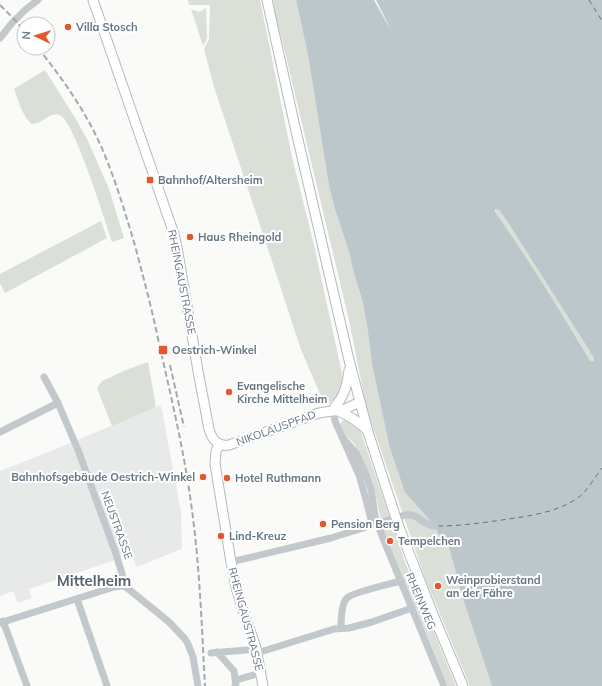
<svg xmlns="http://www.w3.org/2000/svg" width="602" height="686" font-family="Mulish,sans-serif">
<style>
.built{fill:#e8e9e9}
.green{fill:#dadfd7}
.water{fill:#bbc7cb;fill-rule:evenodd}
.lines{fill:none;stroke-linecap:round;stroke-linejoin:round}
.ferry{stroke:#60757c;stroke-width:1;stroke-dasharray:5 4;stroke-linecap:butt}
.major-casing{stroke:#b5babe;stroke-width:11}
.minor{stroke:#c3c8cc;stroke-width:7}
.major{stroke:#fff;stroke-width:9}
.rail{stroke:#a2aab0;stroke-width:2;stroke-dasharray:6 3;stroke-linecap:butt}
.major-bridge-casing{stroke:#b5babe;stroke-width:11;stroke-linecap:butt}
.major-bridge{stroke:#fff;stroke-width:9}
.poi-dot{fill:#e4572e;stroke:#fff;stroke-width:1.5}
.labels{text-anchor:middle;stroke-width:4;stroke-linejoin:round;paint-order:stroke}
.poi-label{font-size:11px;font-weight:bold;fill:#657683;stroke:#fff;text-anchor:start}
.street-label{font-size:11px;fill:#657683;stroke:#fff}
.district-label{font-size:15px;font-weight:bold;fill:#57646e;stroke:#fff}
</style>
<rect width="100%" height="100%" fill="#fafaf8"/>
<path class="built" d="M 161,405 L 181,512 L 182,549 L 137,567 L 131,554 L 115,560 L 29,589 L 32,598 L 18,603 L 13,591 L 0,596 L 0,471 L 51,451 Z"/>
<g class="green">
<path d="M 188,0 L 260,0 L 292,157 L 313,241 L 343,378 C 342,391 336,398 327,405 L 319,392 L 300,347 L 273,264 L 214,87 L 204,49 L 209,39 L 210,5 L 189,5 Z"/>
<path d="M 273,0 L 296,0 L 308,55 L 329,186 L 334,206 L 350,255 L 352,266 L 363,303 L 367,325 L 372,364 L 389,445 L 435,526 L 439,535 L 445,539 L 448,544 L 463,599 L 492,686 L 470,686 L 425,578 L 367,410 L 349,320 L 282,40 L 275,15 Z"/>
<path d="M 206,7 L 207,37 L 206,41 L 203,46 L 191,9 C 198,12 201,13 206,7 Z"/>
<path d="M 45,70 L 77,121 L 88,141 L 109,189 L 124,238 L 112,242 C 106,223 74,121 60,115 C 51,111 42,124 32,124 C 23,118 18,100 14,89 Z"/>
<path d="M 496,209 L 499,210 L 507,221 L 594,358 L 595,361 L 590,362 L 495,212 Z"/>
<path d="M 101,221 L 107,238 L 5,293 L 0,283 L 0,274 Z"/>
<path d="M 148,362 L 156,407 L 112,426 L 97,388 L 102,381 L 126,370 Z"/>
<path d="M 345,419 L 358,427 L 360,430 L 405,562 L 456,686 L 448,686 L 417,611 L 386,542 L 372,480 L 354,443 L 346,436 L 342,430 L 341,426 L 341,422 Z"/>
</g>
<path class="water" d="M 296,0 L 374,0 L 392,32 L 376,0 L 602,0 L 602,686 L 492,686 L 463,599 L 448,544 L 445,539 L 439,535 L 435,526 L 405,492 L 389,445 L 372,364 L 367,325 L 363,303 L 352,266 L 350,255 L 334,206 L 329,186 L 308,55 ZM 495,209 L 499,210 L 507,221 L 594,358 L 594,361 L 590,361 C 560,311 529,260 495,212 Z"/>
<g class="lines">
<g class="ferry">
<path d="M 589,0 L 602,21"/>
<path d="M 438,526 C 459,526 481,523 502,520 C 528,516 557,513 579,497 C 587,491 595,477 602,468"/>
</g>
<g class="major-casing">
<g id="major">
<path d="M 93,0 L 174,234 L 177,247 L 198,371 L 209,429 C 212,439 217,447 229,445 L 319,413 L 345,409 L 360,402"/>
<path d="M 267,0 L 293,118 L 349,360 L 368,432 L 391,503"/>
<path d="M 333,411 C 334,407 337,404 340,400 C 346,391 348,380 349,370"/>
<path d="M 338,411 C 350,416 359,422 368,431"/>
<path d="M 220,444 L 216,451 L 215,464 L 231,562 L 236,587 L 242,607 L 256,648 L 263,686"/>
<path d="M 399,527 L 432,612 L 463,686"/>
</g>
</g>
<g class="minor">
<path d="M 0,38 L 12,23 L 25,10 L 38,0"/>
<path d="M 44,377 L 58,403 L 78,450 L 116,554 L 126,587 L 169,622 L 185,639 L 188,644 L 193,657 L 198,686"/>
<path d="M 333,411 L 335,421 L 359,475 L 365,496 L 371,519 C 372,522 373,524 377,524"/>
<path d="M 0,432 L 58,403"/>
<path d="M 342,437 L 356,453 L 365,472 L 371,489 L 375,516 L 382,536 L 444,686"/>
<path d="M 231,562 L 331,538 L 405,515 C 420,513 421,525 435,526"/>
<path d="M 77,599 L 107,686"/>
<path d="M 3,621 L 27,686"/>
<path d="M 0,623 L 114,587 L 122,586 L 126,587"/>
<path d="M 341,628 C 341,620 341,604 347,598 C 353,592 390,584 401,581"/>
<path d="M 217,652 L 234,671 L 236,686 L 235,686"/>
<path d="M 211,653 L 246,650 L 256,648"/>
<path d="M 257,653 L 334,629 L 349,628 L 372,622 L 412,608"/>
<path d="M 236,680 L 261,673"/>
</g>
<use href="#major" class="major"/>
<g class="rail">
<path d="M 0,5 L 16,21 L 24,31"/>
<path d="M 38,48 C 62,78 84,109 100,144 C 114,175 124,209 134,242 C 143,276 152,309 159,343 C 172,401 186,459 193,518 C 200,573 202,631 205,686"/>
<path d="M 170,365 L 184,427"/>
</g>
<g class="major-bridge-casing">
<path id="major-bridge" d="M 391,503 L 399,527"/>
</g>
<use href="#major-bridge" class="major-bridge"/>
</g>
<g class="poi-dot">
<circle cx="68" cy="27" r="4"/>
<rect x="146" y="176" width="8" height="8" rx="2"/>
<circle cx="190" cy="237" r="4"/>
<rect x="158" y="345" width="10" height="10" rx="2"/>
<circle cx="229" cy="392" r="4"/>
<circle cx="203" cy="477" r="4"/>
<circle cx="227" cy="478" r="4"/>
<circle cx="323" cy="524" r="4"/>
<circle cx="221" cy="536" r="4"/>
<circle cx="390" cy="541" r="4"/>
<circle cx="438" cy="586" r="4"/>
</g>
<g class="labels">
<g class="poi-label">
<text x="76" y="31">Villa Stosch</text>
<text x="158" y="184">Bahnhof/Altersheim</text>
<text x="198" y="241">Haus Rheingold</text>
<text x="172" y="354">Oestrich-Winkel</text>
<text x="237" y="390">Evangelische<tspan x="237" dy="13">Kirche Mittelheim</tspan></text>
<text x="195" y="481" text-anchor="end">Bahnhofsgebäude Oestrich-Winkel</text>
<text x="235" y="482">Hotel Ruthmann</text>
<text x="331" y="528">Pension Berg</text>
<text x="229" y="540">Lind-Kreuz</text>
<text x="398" y="545">Tempelchen</text>
<text x="446" y="584">Weinprobierstand<tspan x="446" dy="13">an der Fähre</tspan></text>
</g>
<g class="street-label">
<text transform="translate(182 282) rotate(79)" y="4">RHEINGAUSTRASSE</text>
<text transform="translate(276 428) rotate(-20)" y="4">NIKOLAUSPFAD</text>
<text transform="translate(117 525) rotate(70)" y="4">NEUSTRASSE</text>
<text transform="translate(421 601) rotate(67)" y="4">RHEINWEG</text>
<text transform="translate(246 619) rotate(75)" y="4">RHEINGAUSTRASSE</text>
</g>
<g class="district-label">
<text x="94" y="586">Mittelheim</text>
</g>
</g>
<g transform="translate(36 36) rotate(274)"><circle r="19" fill="#ffffff" stroke="#c1c8cd"/>
<path d="M0-3L7 15L0 10L-7 15Z" fill="#e4572e"/>
<text y="-6" font-size="11" font-weight="bold" text-anchor="middle" fill="#657683">N</text>
</g>
</svg>
